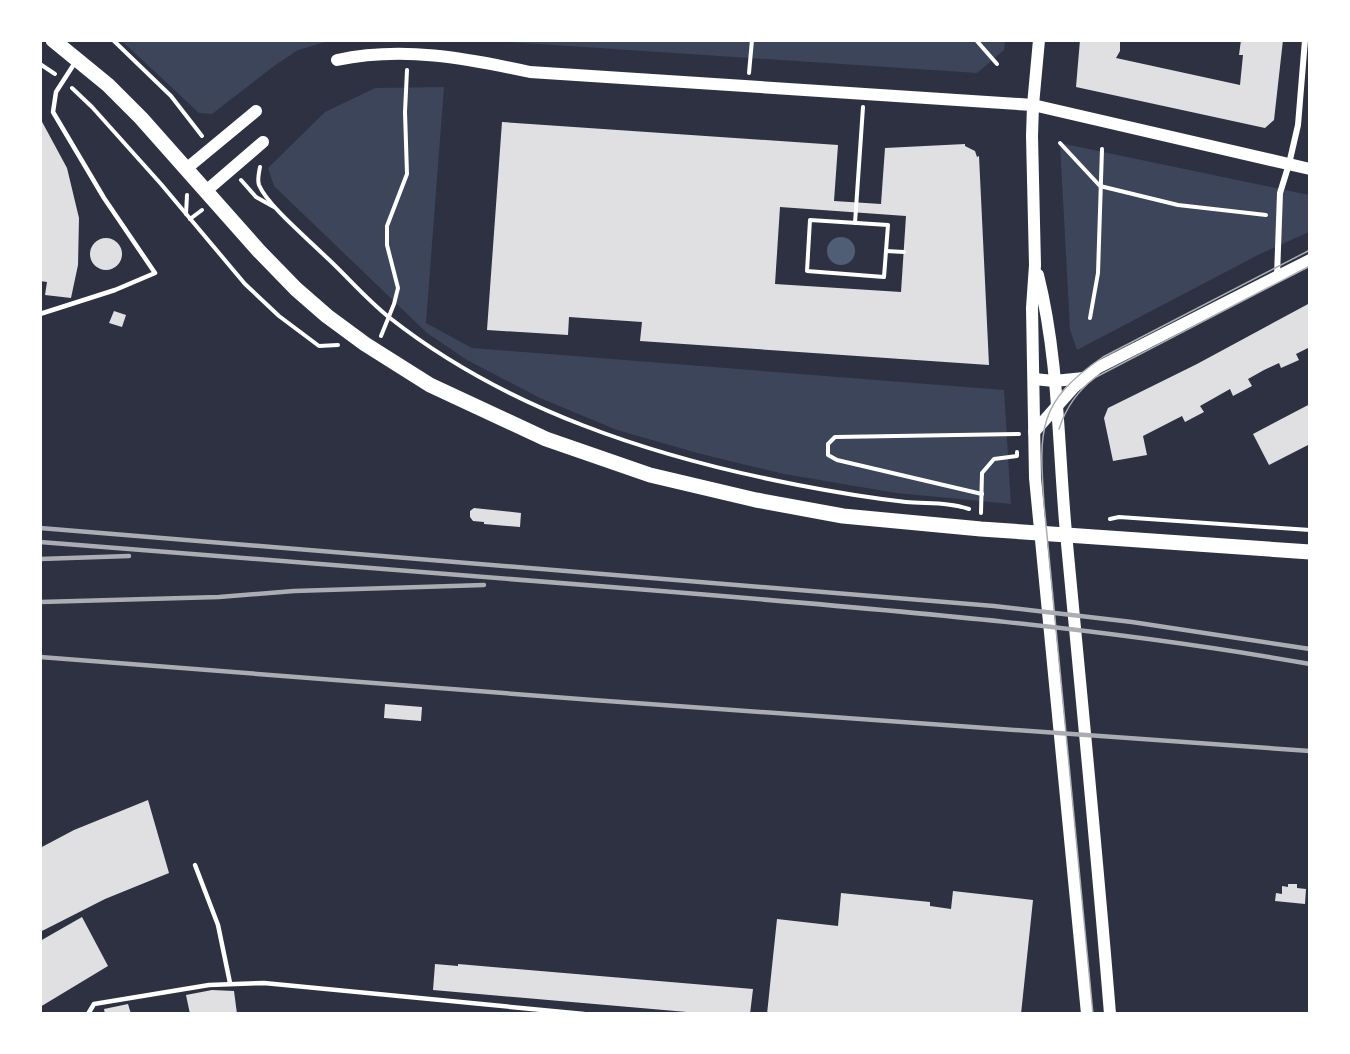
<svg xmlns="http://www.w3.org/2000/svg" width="1350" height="1054" font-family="Barlow,sans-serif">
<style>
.green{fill:#3c4559}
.water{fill:#4f5d75}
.building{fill:#e0e0e3;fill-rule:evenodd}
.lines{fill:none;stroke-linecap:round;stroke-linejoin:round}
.path{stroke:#fff;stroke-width:4}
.service{stroke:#fff;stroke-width:4.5}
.minor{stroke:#fff;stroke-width:6}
.secondary{stroke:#fff;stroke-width:12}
.primary{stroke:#fff;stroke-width:15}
.tram{stroke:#abadb3;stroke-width:1.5}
.rail{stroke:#abadb3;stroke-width:4.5}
</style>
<rect width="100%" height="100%" fill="#2d3142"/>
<g class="green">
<path d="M 122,41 L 329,41 L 298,50 L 274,66 L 212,114 L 199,113 Z"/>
<path d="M 494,41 L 1005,41 L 1004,50 L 977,73 Z"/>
<path d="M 444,87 L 426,323 L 472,348 L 1004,390 L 1011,504 L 896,493 L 784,474 L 701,454 L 617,430 L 540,398 L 467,360 L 427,333 L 274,186 L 268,168 L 325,112 L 375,88 Z"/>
<path d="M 1060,143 L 1309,195 L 1309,232 L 1258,255 L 1077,350 L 1070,330 Z"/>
</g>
<circle class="water" cx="841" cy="251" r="14"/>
<g class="building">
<path d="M 1080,40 L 1120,40 L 1120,51 L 1116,58 L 1240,85 L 1243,55 L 1239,55 L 1241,40 L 1283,40 L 1274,120 L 1265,128 L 1076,87 Z"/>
<path d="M 40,118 L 67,168 L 79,218 L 78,265 L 71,298 L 45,295 L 47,282 L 40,281 Z"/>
<path d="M 502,122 L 838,145 L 834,201 L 881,204 L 885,148 L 965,144 L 965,146 L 975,151 L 977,157 L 979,156 L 989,365 L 640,341 L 642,322 L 569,317 L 568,335 L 487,330 ZM 780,207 L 906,216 L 901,292 L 775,284 Z"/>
<circle cx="106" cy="254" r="16"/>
<path d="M 1310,303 L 1310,347 L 1296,354 L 1299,360 L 1281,368 L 1279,363 L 1264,370 L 1248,379 L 1252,386 L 1233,396 L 1230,389 L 1200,406 L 1204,412 L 1185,422 L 1182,416 L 1143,436 L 1147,455 L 1113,461 L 1104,418 L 1108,408 L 1197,364 Z"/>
<path d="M 114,311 L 126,315 L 122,327 L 109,323 Z"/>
<path d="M 1310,404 L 1310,444 L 1269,465 L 1253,434 Z"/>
<path d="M 474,508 L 521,513 L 520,527 L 484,524 L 484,522 L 473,521 L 470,517 L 470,511 Z"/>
<path d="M 385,704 L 422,707 L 421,721 L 384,718 Z"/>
<path d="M 148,800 L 169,873 L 105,899 L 40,932 L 40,848 L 74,830 Z"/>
<path d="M 1288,884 L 1297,884 L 1297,888 L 1306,889 L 1305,904 L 1275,901 L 1276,893 L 1282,894 L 1282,886 L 1288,887 Z"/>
<path d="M 953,891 L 1033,900 L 1021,1014 L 767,1014 L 777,919 L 838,926 L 841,893 L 930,902 L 930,906 L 951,909 Z"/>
<path d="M 82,917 L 108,966 L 40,1007 L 40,941 Z"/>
<path d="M 435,964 L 458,966 L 458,964 L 753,989 L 750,1014 L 710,1014 L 433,990 Z"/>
<path d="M 212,990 L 234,991 L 237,1014 L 190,1014 L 186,995 Z"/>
<path d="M 128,1004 L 131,1014 L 105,1014 L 104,1009 Z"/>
</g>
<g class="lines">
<g class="path">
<path d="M 113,40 L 171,96 L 202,136"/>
<path d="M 976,40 L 997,64"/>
<path d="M 40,64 L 55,74"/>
<path d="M 749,73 L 752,40"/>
<path d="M 72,88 L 92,107 L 161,184 L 245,284 L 279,316 L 319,346 L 338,345"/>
<path d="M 1060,143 L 1100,186 L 1178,205 L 1266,215"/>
<path d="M 260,167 C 259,173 257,179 259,185 C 268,206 307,238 324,255 C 346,275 366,299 390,318 C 507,410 653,457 798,485 C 834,492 870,498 906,502 C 927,504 949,502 969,509"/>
<path d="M 241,180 L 256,197 L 274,207"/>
<path d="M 186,214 L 187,195"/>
<path d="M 190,219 L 202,210"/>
<path d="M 810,220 L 888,225 L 884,277 L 807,271 Z"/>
<path d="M 855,223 L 863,107"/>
<path d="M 886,251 L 904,252"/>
<path d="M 1090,318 L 1098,273 L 1102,149"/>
<path d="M 381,336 L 394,304 L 398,288 L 387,245 L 387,226 L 407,174 L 405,112 L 407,70"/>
<path d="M 982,494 L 837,460 L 828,455 L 828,444 L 835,437 L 1019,434"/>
<path d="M 981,513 L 982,473 L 994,459 L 1017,456 L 1017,452"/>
<path d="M 1110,519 L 1119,517 L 1310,530"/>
</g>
<g class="service">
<path d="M 40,314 L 115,290 L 155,273 L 104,198 L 53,112 L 56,92 L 76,61"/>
<path d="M 195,865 L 218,925 L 230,983"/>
<path d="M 88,1014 L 94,1004 L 209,985 L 264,983 L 584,1014"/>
</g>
<path class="minor" d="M 1277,276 L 1280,193 L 1289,164 L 1298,125 L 1305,40"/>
<g class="secondary">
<path d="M 1039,40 L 1033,105 L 1032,136 L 1035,265 L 1032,308 L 1035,478 L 1087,1014"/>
<path d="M 337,60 C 402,46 466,58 530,72 L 1033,105 L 1310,169"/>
<path d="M 186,169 L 256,111"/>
<path d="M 206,191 L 263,142"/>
<path d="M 1038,275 C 1059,359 1058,447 1066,533 C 1081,693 1097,853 1110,1014"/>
<path d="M 1034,379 L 1054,381 L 1084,378"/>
<path d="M 1034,432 L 1073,388 L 1097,368 L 1310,260"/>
</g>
<path class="primary" d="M 53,40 L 108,85 L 141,118 L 259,251 L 296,289 L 327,316 L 365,344 L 430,385 L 546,439 L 650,475 L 756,500 L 843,516 L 981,529 L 1310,552"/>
<g class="tram">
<path d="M 1059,429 C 1066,407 1077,391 1096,377 L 1310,266"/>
<path d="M 1093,1014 L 1044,504 C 1039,429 1037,402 1103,357 L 1310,250"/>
</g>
<g class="rail">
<path d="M 40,528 L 994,606 L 1132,622 L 1310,649"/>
<path d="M 40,542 C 260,559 479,576 698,594 C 903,611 1107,628 1310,664"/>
<path d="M 40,559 L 129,556"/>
<path d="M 40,602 L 219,597 L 294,591 L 484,585"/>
<path d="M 40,657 L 593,700 L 1310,751"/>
</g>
</g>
<rect width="1350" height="1054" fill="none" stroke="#ffffff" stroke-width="84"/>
</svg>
